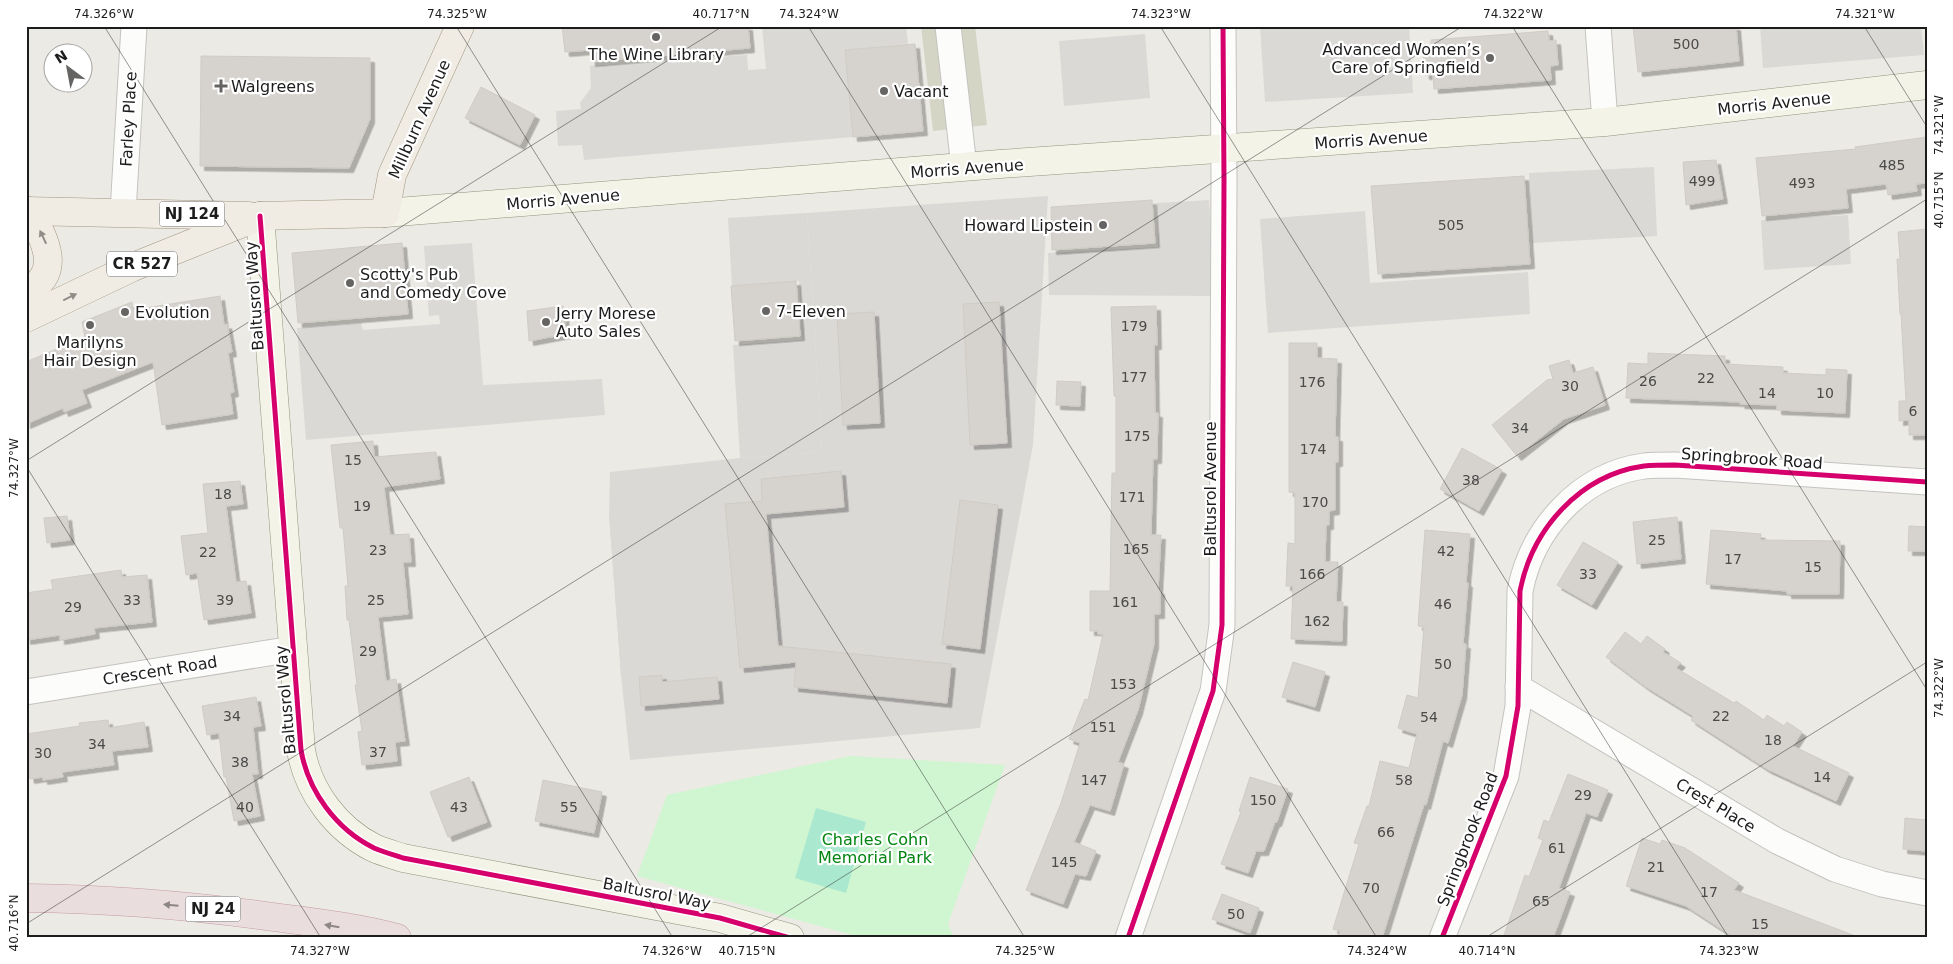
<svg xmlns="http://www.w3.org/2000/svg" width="1953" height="964" font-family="'DejaVu Sans',sans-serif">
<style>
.residential{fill:#dbd9d6}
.construction{fill:#d5d5c5}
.park{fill:#cff6d0}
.pitch{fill:#abe8d0}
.parking{fill:#dad9d6}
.building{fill:#d6d3cf;stroke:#cfcbc5;filter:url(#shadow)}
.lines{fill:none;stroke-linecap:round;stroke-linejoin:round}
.street-casing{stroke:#c4c3c0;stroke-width:27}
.secondary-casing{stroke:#93957c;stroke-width:29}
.primary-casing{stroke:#a29881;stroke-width:29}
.highway-casing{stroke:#c49aa4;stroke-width:29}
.street{stroke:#fcfcfb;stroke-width:25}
.secondary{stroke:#f3f3e8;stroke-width:28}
.primary{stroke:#f0ebe3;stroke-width:28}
.highway{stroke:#eaddde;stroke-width:28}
.cycleway-casing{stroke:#fff;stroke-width:8}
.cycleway{stroke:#d6006c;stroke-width:5}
.oneway{fill:#918e89}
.oneway2{fill:#8d8687}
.ticks{fill:none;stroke:#1c1c1c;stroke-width:1;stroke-opacity:0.45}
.poi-dot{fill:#656462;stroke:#fff;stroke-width:2}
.labels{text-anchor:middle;stroke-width:4.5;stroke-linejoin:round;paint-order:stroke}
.number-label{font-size:14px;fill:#4a4a49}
.shield{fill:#fff;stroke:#606060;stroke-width:1}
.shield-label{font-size:15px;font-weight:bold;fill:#1c1c1c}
.poi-label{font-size:16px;fill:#1c1c1c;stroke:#fff;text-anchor:start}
.street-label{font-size:16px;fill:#1c1c1c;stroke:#fff}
.park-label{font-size:16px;fill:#018410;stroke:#fff}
.neatline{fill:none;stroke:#1c1c1c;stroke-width:2}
.ticks-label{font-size:12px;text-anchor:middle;fill:#1c1c1c}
</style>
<defs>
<filter id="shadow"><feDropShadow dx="4.5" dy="4.5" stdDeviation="0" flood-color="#0004"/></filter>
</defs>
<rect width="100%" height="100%" fill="#eceae4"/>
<path class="residential" d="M 1048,196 L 1033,445 L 980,728 L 630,760 L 621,675 L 609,514 L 610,472 L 740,458 L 822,452 L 807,213 Z"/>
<path class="construction" d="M 921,26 L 975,26 L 987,125 L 933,131 Z"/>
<path class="park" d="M 850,756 L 1005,765 L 948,924 L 954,938 L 863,938 L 637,876 L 667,795 Z"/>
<path class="pitch" d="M 816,808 L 866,822 L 846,893 L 795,878 Z"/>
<g class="parking">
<path d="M 762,26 L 906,26 L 908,44 L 845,50 L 853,137 L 584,160 L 582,145 L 558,146 L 556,111 L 581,109 L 580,103 L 591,88 L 590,66 L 747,55 L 748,70 L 766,69 Z"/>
<path d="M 1260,26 L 1409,26 L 1413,93 L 1265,102 Z"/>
<path d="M 1760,26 L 1921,26 L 1924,55 L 1763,68 Z"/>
<path d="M 1145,34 L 1150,98 L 1064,106 L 1059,41 Z"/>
<path d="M 1654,167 L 1657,236 L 1532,243 L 1529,173 Z"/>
<path d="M 1209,200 L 1214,296 L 1049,295 L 1048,253 L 1158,247 L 1157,203 Z"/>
<path d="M 1365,211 L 1370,283 L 1528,272 L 1530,314 L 1268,333 L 1260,219 Z"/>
<path d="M 807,213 L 822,452 L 740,458 L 733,345 L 802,340 L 799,281 L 732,286 L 728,218 Z"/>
<path d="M 1848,215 L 1851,264 L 1764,270 L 1761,220 Z"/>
<path d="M 472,243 L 483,385 L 602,379 L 605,415 L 306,440 L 297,328 L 361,323 L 363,330 L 440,324 L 439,315 L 429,316 L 424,246 Z"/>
<path d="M 702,503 L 716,666 L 621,675 L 609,514 Z"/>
</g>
<g class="building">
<path d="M 562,26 L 748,26 L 750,48 L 591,62 L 590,50 L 565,52 Z"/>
<path d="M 1633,26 L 1736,26 L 1739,61 L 1638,72 Z"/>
<path d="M 1548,31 L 1549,41 L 1556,40 L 1558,65 L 1550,66 L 1551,80 L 1434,89 L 1433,75 L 1425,75 L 1423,50 L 1431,50 L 1431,40 Z"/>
<path d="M 915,44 L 923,131 L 853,137 L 845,50 Z"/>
<path d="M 201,56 L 370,58 L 370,119 L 349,168 L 200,166 Z"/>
<path d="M 481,87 L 535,115 L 520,145 L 465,118 Z"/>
<path d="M 1927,137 L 1927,183 L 1916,184 L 1917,191 L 1888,195 L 1886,184 L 1846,189 L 1848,208 L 1762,216 L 1756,158 L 1856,149 L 1855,147 Z"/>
<path d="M 1716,160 L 1723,199 L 1686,205 L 1683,162 Z"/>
<path d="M 1524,176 L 1530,264 L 1378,274 L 1371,186 Z"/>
<path d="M 1152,200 L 1155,243 L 1052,250 L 1051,207 Z"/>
<path d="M 1927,229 L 1927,435 L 1909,435 L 1909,420 L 1899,421 L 1899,401 L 1906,401 L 1901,314 L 1900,314 L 1897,259 L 1900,259 L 1898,232 Z"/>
<path d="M 402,243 L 408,314 L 298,323 L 292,253 Z"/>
<path d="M 796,281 L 800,336 L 735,341 L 731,286 Z"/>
<path d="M 220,296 L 224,325 L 227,324 L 232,352 L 228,353 L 234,392 L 230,393 L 233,414 L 162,425 L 153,362 L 82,390 L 87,403 L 64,412 L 63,408 L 26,424 L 26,362 L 85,337 L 82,322 L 132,302 L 133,310 Z"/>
<path d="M 999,302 L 1007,443 L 970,445 L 963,304 Z"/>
<path d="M 563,306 L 566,334 L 529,341 L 527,311 Z"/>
<path d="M 1156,306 L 1157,345 L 1154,345 L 1155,413 L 1158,413 L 1157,459 L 1153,459 L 1151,535 L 1161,535 L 1158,590 L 1160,590 L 1160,614 L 1154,614 L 1154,644 L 1138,710 L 1118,762 L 1124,764 L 1110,811 L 1090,805 L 1074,842 L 1096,851 L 1086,876 L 1075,874 L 1063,904 L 1026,890 L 1061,803 L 1080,743 L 1069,739 L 1085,699 L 1088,700 L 1103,634 L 1098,634 L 1098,631 L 1090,631 L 1090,591 L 1110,591 L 1112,473 L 1116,473 L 1116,396 L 1114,396 L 1111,307 Z"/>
<path d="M 874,312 L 880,423 L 843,425 L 837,314 Z"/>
<path d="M 1289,343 L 1317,343 L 1317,358 L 1337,359 L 1335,437 L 1338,437 L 1338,462 L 1335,462 L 1335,510 L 1329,511 L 1329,525 L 1326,525 L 1325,562 L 1338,562 L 1336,602 L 1343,602 L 1342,641 L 1291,639 L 1293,586 L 1286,586 L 1288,543 L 1295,544 L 1295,493 L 1289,492 Z"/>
<path d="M 1648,353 L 1725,356 L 1725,364 L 1783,367 L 1783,373 L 1826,375 L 1826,369 L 1847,370 L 1845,413 L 1777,410 L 1777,405 L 1740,404 L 1741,402 L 1626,398 L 1628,363 L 1648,364 Z"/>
<path d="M 1569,360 L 1573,373 L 1593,367 L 1605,405 L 1564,419 L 1517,456 L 1492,425 L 1547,380 L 1553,379 L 1549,366 Z"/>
<path d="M 1057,381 L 1081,382 L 1080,406 L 1056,405 Z"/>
<path d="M 373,441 L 374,457 L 436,452 L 440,479 L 384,487 L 390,535 L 409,534 L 411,562 L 403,562 L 408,614 L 378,617 L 386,681 L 396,679 L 405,741 L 395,742 L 397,761 L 362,765 L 358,732 L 362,731 L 355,685 L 357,685 L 349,620 L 347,620 L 345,586 L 348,586 L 343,528 L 340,528 L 331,445 Z"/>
<path d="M 1462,448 L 1502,470 L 1479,511 L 1440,489 Z"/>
<path d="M 841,471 L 844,507 L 766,514 L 778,646 L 951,664 L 947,703 L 794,687 L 796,662 L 740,668 L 725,504 L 762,501 L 761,479 Z"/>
<path d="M 240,481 L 243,504 L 226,506 L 236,582 L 246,581 L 251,613 L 204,620 L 197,573 L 186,575 L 181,536 L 208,533 L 203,484 Z"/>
<path d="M 960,500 L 998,505 L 980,649 L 942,644 Z"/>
<path d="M 67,516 L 70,540 L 47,543 L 44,518 Z"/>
<path d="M 1677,517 L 1681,559 L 1637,564 L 1633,522 Z"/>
<path d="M 1909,526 L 1927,527 L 1927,551 L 1908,551 Z"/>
<path d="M 1425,530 L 1470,534 L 1466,582 L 1468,583 L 1463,644 L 1466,644 L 1462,695 L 1448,743 L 1443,741 L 1426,805 L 1424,804 L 1382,938 L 1338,938 L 1340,931 L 1333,929 L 1359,844 L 1354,843 L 1367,806 L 1369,806 L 1380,761 L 1409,768 L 1417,734 L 1398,728 L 1407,695 L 1418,698 L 1424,627 L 1418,626 Z"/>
<path d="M 1711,530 L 1761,534 L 1760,540 L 1840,541 L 1839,594 L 1787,594 L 1787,591 L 1706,584 Z"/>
<path d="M 1583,542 L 1618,562 L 1592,605 L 1557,585 Z"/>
<path d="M 121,570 L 122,577 L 147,575 L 152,622 L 94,628 L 95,634 L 60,640 L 60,635 L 26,640 L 26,593 L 53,589 L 51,580 Z"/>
<path d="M 1625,632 L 1641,644 L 1647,636 L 1665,649 L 1663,652 L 1681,663 L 1676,668 L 1734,703 L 1736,701 L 1764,720 L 1767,715 L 1784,726 L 1787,722 L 1802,732 L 1793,746 L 1849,773 L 1836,801 L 1767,769 L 1691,720 L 1693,716 L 1646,687 L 1606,657 Z"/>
<path d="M 1293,662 L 1325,672 L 1315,707 L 1282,697 Z"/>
<path d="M 662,675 L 662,682 L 717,677 L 719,699 L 641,706 L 639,677 Z"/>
<path d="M 256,697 L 261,726 L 253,727 L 258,774 L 252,774 L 260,816 L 234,821 L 226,777 L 224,777 L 219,733 L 207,735 L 202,706 Z"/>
<path d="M 108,720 L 109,728 L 144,722 L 148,747 L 112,751 L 114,765 L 62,772 L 63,777 L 43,780 L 43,777 L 30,779 L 29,773 L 26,773 L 26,734 L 80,726 L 79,723 Z"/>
<path d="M 1568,774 L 1608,790 L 1597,817 L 1586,813 L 1559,888 L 1570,892 L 1553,938 L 1503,938 L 1525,875 L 1529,877 L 1543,840 L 1538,838 L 1544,820 L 1549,822 Z"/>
<path d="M 469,777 L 487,822 L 448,837 L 430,792 Z"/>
<path d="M 1250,777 L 1288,789 L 1277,822 L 1275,822 L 1264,851 L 1256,851 L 1248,873 L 1221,864 L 1241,812 L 1239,811 Z"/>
<path d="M 543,780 L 602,792 L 594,833 L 535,821 Z"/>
<path d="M 1905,818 L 1927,820 L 1927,851 L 1903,849 Z"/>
<path d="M 1642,838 L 1660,844 L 1662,840 L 1685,848 L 1739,883 L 1734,890 L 1853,935 L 1853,938 L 1735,938 L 1686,906 L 1626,886 Z"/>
<path d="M 1222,894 L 1259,908 L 1250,933 L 1212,919 Z"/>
</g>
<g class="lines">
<g class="street-casing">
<g id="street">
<path d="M 948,26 L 964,167"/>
<path d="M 1598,26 L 1605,122"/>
<path d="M 123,212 L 134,26"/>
<path d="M 1518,687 L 1777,841 L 1835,869 L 1882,884 L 1927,893"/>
<path d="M 26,692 L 293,649"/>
<path d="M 1128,938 L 1213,691 L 1222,625 L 1224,181 L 1223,26"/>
<path d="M 1442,938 L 1506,776 L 1518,706 L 1520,591 C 1532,529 1580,475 1644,466 C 1654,465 1665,465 1675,465 L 1927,482"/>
</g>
</g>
<g class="secondary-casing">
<g id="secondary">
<path d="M 385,213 L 1000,164 L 1605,122 L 1927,85"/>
<path d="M 260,216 L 301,750 C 308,791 336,829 374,848 C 383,852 394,855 403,858 L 720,918 L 790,938"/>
</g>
</g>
<g class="primary-casing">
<g id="primary">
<path d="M 26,211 L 249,216"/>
<path d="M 26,292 C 64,272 44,238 29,211"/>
<path d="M 26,318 L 133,267 L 260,216 L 385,213 L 392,175 L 460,26"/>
</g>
</g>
<g class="highway-casing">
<path id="highway" d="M 26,898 C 112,899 196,906 281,918 C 320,923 360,928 397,938"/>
</g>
<use href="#street" class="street"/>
<use href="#secondary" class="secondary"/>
<use href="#primary" class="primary"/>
<use href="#highway" class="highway"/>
<g class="cycleway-casing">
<g id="cycleway">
<path d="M 260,216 L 301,750 C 308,791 336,829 374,848 C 383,852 394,855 403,858 L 720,918 L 790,938"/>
<path d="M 1128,938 L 1213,691 L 1222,625 L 1224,181 L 1223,26"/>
<path d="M 1442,938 L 1506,776 L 1518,706 L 1520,591 C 1532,529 1580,475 1644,466 C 1654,465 1665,465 1675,465 L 1927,482"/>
</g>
</g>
<use href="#cycleway" class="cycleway"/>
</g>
<defs><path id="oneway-solid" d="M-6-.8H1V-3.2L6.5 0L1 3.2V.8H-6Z" transform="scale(1.25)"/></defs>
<g class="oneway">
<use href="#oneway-solid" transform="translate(43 237) rotate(-115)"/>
<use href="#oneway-solid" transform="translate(70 297) rotate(-26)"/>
</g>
<g class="oneway2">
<use href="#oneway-solid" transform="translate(171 905) rotate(-175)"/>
<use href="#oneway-solid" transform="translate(332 926) rotate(-170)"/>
</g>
<path class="ticks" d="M 104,26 L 673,938M 456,26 L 1025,938M 808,26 L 1377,938M 1160,26 L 1729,938M 1512,26 L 1927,690M 1864,26 L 1927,127M 26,461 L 723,26M 26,466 L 321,938M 26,924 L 1463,26M 745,938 L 1927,199M 1485,938 L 1927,662"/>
<g class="poi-dot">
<circle cx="656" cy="37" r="5"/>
<circle cx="1490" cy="58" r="5"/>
<path d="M218.5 78.5h5v5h5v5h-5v5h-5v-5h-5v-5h5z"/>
<circle cx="884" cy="91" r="5"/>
<circle cx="1103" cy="225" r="5"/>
<circle cx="350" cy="283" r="5"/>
<circle cx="766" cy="311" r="5"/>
<circle cx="125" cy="312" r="5"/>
<circle cx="546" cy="322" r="5"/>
<circle cx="90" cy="325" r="5"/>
</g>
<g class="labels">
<g class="number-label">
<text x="1686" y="49">500</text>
<text x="1892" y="170">485</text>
<text x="1702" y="186">499</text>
<text x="1802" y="188">493</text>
<text x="1451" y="230">505</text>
<text x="1134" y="331">179</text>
<text x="1134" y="382">177</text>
<text x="1706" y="383">22</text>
<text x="1648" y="386">26</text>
<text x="1312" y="387">176</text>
<text x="1570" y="391">30</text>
<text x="1767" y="398">14</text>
<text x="1825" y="398">10</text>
<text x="1913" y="416">6</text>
<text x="1520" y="433">34</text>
<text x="1137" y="441">175</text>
<text x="1313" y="454">174</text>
<text x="353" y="465">15</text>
<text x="1471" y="485">38</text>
<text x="223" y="499">18</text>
<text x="1132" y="502">171</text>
<text x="1315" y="507">170</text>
<text x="362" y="511">19</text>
<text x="1657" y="545">25</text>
<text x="1136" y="554">165</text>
<text x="378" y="555">23</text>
<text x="1446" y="556">42</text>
<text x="208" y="557">22</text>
<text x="1733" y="564">17</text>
<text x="1813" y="572">15</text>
<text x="1312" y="579">166</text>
<text x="1588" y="579">33</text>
<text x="132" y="605">33</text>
<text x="225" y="605">39</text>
<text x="376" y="605">25</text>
<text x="1125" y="607">161</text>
<text x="1443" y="609">46</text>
<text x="73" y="612">29</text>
<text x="1317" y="626">162</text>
<text x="368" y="656">29</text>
<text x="1443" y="669">50</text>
<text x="1123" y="689">153</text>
<text x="232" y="721">34</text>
<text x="1721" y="721">22</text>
<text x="1429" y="722">54</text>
<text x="1103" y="732">151</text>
<text x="1773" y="745">18</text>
<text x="97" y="749">34</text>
<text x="378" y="757">37</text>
<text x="43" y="758">30</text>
<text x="240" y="767">38</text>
<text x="1822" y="782">14</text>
<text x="1094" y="785">147</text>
<text x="1404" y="785">58</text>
<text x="1583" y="800">29</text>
<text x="1263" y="805">150</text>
<text x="245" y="812">40</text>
<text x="459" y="812">43</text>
<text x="569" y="812">55</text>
<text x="1386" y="837">66</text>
<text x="1557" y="853">61</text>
<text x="1064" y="867">145</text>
<text x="1656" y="872">21</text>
<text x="1371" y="893">70</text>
<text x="1709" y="897">17</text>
<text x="1541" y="906">65</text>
<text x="1236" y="919">50</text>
<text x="1760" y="929">15</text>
</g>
<g class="shield">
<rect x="159.5" y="201.5" width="65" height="25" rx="4"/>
<rect x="107" y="251.5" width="70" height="25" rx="4"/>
<rect x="185.5" y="896.5" width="55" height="25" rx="4"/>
</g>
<g class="shield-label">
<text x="192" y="219">NJ 124</text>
<text x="142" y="269">CR 527</text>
<text x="213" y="914">NJ 24</text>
</g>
<g class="poi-label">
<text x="1480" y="55" text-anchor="end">Advanced Women’s<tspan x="1480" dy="18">Care of Springfield</tspan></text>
<text x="656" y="60" text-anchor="middle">The Wine Library</text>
<text x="231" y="92">Walgreens</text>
<text x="894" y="97">Vacant</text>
<text x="1093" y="231" text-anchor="end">Howard Lipstein</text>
<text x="360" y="280">Scotty's Pub<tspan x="360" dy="18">and Comedy Cove</tspan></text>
<text x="776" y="317">7-Eleven</text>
<text x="135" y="318">Evolution</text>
<text x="556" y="319">Jerry Morese<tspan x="556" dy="18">Auto Sales</tspan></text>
<text x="90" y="348" text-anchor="middle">Marilyns<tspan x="90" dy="18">Hair Design</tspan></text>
</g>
<g class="street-label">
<text transform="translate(1774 103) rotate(-6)" y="6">Morris Avenue</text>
<text transform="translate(128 119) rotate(-87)" y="6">Farley Place</text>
<text transform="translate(419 119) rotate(-66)" y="6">Millburn Avenue</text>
<text transform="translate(1371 139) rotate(-4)" y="6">Morris Avenue</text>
<text transform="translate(967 168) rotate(-4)" y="6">Morris Avenue</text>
<text transform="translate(563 199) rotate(-5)" y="6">Morris Avenue</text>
<text transform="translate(254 296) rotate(-94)" y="6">Baltusrol Way</text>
<text transform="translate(1752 458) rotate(4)" y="6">Springbrook Road</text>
<text transform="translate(1210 489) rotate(-90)" y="6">Baltusrol Avenue</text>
<text transform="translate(160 670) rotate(-9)" y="6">Crescent Road</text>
<text transform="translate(285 700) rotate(-95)" y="6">Baltusrol Way</text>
<text transform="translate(1716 805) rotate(31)" y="6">Crest Place</text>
<text transform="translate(1467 839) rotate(-69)" y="6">Springbrook Road</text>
<text transform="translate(657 893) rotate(11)" y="6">Baltusrol Way</text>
</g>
<g class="park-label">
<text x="875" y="845">Charles Cohn<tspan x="875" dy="18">Memorial Park</tspan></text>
</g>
</g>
<rect width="1953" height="964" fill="none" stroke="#ffffff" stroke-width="55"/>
<g transform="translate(68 68) rotate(328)"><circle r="24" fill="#ffffff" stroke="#a4a4a4"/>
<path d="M0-4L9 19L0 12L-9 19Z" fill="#656462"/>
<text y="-8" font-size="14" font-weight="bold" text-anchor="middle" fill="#1c1c1c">N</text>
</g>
<rect x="28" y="28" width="1898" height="908" class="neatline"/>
<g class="ticks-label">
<text x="104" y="18">74.326°W</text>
<text x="457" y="18">74.325°W</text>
<text x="721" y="18">40.717°N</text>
<text x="809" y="18">74.324°W</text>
<text x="1161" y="18">74.323°W</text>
<text x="1513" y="18">74.322°W</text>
<text x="1865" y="18">74.321°W</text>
<text transform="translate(1939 125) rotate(-90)" y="4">74.321°W</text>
<text transform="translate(1939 200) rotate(-90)" y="4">40.715°N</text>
<text transform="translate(14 468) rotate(-90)" y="4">74.327°W</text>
<text transform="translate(1939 688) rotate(-90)" y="4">74.322°W</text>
<text transform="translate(14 923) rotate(-90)" y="4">40.716°N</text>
<text x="320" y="955">74.327°W</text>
<text x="672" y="955">74.326°W</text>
<text x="747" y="955">40.715°N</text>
<text x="1025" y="955">74.325°W</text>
<text x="1377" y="955">74.324°W</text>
<text x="1487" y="955">40.714°N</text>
<text x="1729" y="955">74.323°W</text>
</g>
</svg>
